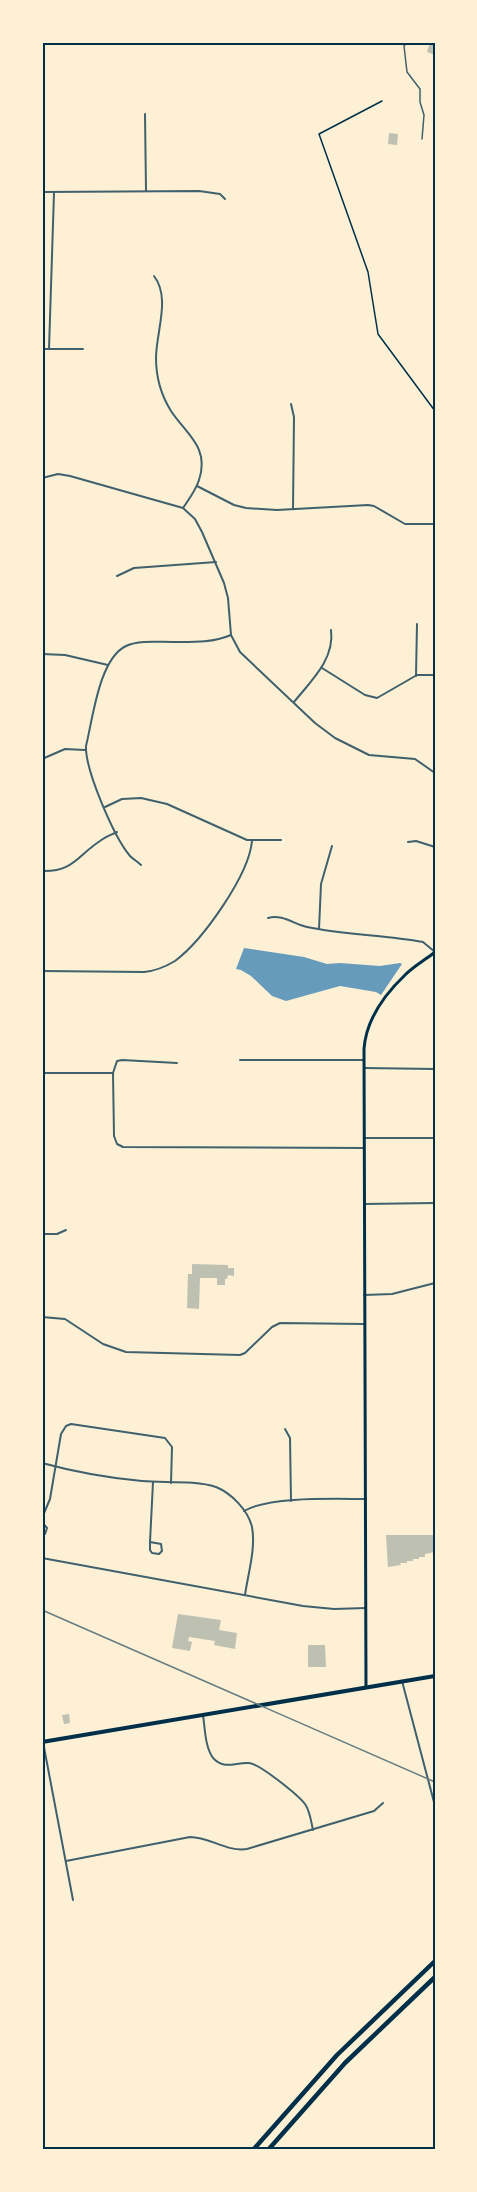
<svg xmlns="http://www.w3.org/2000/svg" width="477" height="2192" font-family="'Public Sans',sans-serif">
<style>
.water{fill:#669bbc}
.building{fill:#bec0b2}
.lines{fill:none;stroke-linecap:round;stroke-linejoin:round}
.path{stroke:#003049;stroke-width:1.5}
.pedestrian{stroke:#3f606c;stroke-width:1.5}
.minor{stroke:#3f606c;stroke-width:2}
.secondary{stroke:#003049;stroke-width:3}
.primary{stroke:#003049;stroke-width:4}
.motorway{stroke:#003049;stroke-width:4.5}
.rail{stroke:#657d81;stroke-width:1.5}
.neatline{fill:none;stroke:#003049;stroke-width:2}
</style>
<rect width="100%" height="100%" fill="#fdf0d5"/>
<path class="water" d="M 244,948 L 304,957 L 327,964 L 340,963 L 380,966 L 400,963 L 402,964 L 381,995 L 376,992 L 340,986 L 286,1001 L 272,996 L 251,976 L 241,970 L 236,969 Z"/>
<g class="building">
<path d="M 430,42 L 435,42 L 435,55 L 427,52 Z"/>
<path d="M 389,133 L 398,134 L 397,145 L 388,144 Z"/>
<path d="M 192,1264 L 228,1265 L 228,1268 L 234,1268 L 234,1276 L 228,1275 L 227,1279 L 225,1279 L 225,1285 L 217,1285 L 217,1278 L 200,1278 L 199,1309 L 187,1308 L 188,1274 L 192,1274 Z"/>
<path d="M 386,1535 L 435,1535 L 435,1552 L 425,1554 L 425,1557 L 419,1557 L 419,1559 L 413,1559 L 413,1561 L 407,1561 L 407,1563 L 400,1563 L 401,1565 L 388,1567 Z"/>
<path d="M 178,1614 L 221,1620 L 219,1630 L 237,1633 L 235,1649 L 214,1645 L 215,1641 L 189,1637 L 188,1641 L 192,1642 L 190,1651 L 172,1648 Z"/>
<path d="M 308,1645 L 325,1645 L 326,1667 L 308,1667 Z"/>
<path d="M 69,1714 L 70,1723 L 64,1724 L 62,1715 Z"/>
</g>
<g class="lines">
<path class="path" d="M 382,101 L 319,134 L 368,272 L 378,334 L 435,411"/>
<path class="pedestrian" d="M 407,42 L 404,46 L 407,72 L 420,89 L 420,102 L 424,115 L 422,139"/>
<g class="minor">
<path d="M 42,44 L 45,42"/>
<path d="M 145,114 L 146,191"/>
<path d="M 42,192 L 199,191 L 220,194 L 225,199"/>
<path d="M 154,276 C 171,298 156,332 156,358 C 156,376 161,395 171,411 C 186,434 210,447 199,480 C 196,490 189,499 183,508"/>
<path d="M 42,349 L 83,349"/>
<path d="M 49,349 L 54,193"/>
<path d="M 291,404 L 294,417 L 293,509"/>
<path d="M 42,478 L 58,474 L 70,476 L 183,508 L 195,519 L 202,532 L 224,583 L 228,598 L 231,635 L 240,652 L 315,723 L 335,738 L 369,755 L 415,759 L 435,773"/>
<path d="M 197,486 L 234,505 L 246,508 L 277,510 L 368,505 L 374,506 L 405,524 L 435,524"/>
<path d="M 117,576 L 134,568 L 216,562"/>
<path d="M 42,654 L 65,655 L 108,665"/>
<path d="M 322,668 L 365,695 L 377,698 L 417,675 L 435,675"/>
<path d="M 416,676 L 417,624"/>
<path d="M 294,702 C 311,681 335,659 331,630"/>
<path d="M 42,759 L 65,749 L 85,750"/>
<path d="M 105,807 L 122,799 L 141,798 L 167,804 L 247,840 L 281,840"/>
<path d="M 408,842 L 416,841 L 435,847"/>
<path d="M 141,865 C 138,862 133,859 130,856 C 114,837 85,770 86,746 C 93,718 99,659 126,646 C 139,640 158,642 172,642 C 192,642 212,643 231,635"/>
<path d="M 42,871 C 73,872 77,856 100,841 C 105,837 111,835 117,832"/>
<path d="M 268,918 C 283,914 293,924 307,927 C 345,935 385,935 423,942 L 435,952"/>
<path d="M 319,929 L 321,884 L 332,846"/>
<path d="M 42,971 L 144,972 C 156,971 165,967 175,961 C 203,940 249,875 252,841"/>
<path d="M 240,1060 L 364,1060"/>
<path d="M 364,1068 L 435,1069"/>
<path d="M 42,1073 L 113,1073 L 117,1061 L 122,1060 L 177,1063"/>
<path d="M 113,1073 L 114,1136 L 117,1144 L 123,1147 L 364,1148"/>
<path d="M 364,1138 L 435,1138"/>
<path d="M 364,1204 L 435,1203"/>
<path d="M 42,1234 L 57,1234 L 66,1230"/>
<path d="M 364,1295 L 392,1294 L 435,1283"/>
<path d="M 42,1317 L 65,1319 L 103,1344 L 126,1352 L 240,1355 L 245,1353 L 272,1327 L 280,1323 L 364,1324"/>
<path d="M 285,1429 L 290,1438 L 291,1501"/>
<path d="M 42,1463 C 75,1472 108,1478 142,1481 C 164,1483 195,1480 216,1487 C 231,1493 248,1510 252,1527 C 256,1548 248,1574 245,1595"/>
<path d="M 244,1511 C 269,1496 336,1499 366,1499"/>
<path d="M 42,1518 L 50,1499 L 61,1434 L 66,1426 L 71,1424 L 165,1438 L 172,1447 L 171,1483"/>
<path d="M 42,1522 L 47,1528 L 45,1534 L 42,1535"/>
<path d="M 150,1542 L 153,1482"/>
<path d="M 150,1542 L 161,1544 L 162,1551 L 159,1554 L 152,1553 L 150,1550 Z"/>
<path d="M 42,1558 L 303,1606 L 334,1609 L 366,1608"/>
<path d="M 402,1681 L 435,1806"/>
<path d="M 203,1715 C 205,1728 205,1749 214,1759 C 225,1770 236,1762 249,1763 C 260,1764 298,1795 305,1804 C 310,1811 311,1821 313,1830"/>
<path d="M 43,1742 L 73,1900"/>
<path d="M 66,1861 L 190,1837 C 210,1837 226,1852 247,1849 L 374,1811 L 383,1803"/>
</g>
<path class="secondary" d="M 366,1687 L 364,1049 C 366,1021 384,995 405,975 C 414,966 425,960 435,952"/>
<path class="primary" d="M 42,1742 L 435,1676"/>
<g class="motorway">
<path d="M 253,2150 L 337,2055 L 435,1961"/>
<path d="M 268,2150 L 345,2063 L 435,1977"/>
</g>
<path class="rail" d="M 42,1610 L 435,1782"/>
</g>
<rect width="477" height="2192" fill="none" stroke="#fdf0d5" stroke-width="87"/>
<rect x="44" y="44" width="390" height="2104" class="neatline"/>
</svg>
